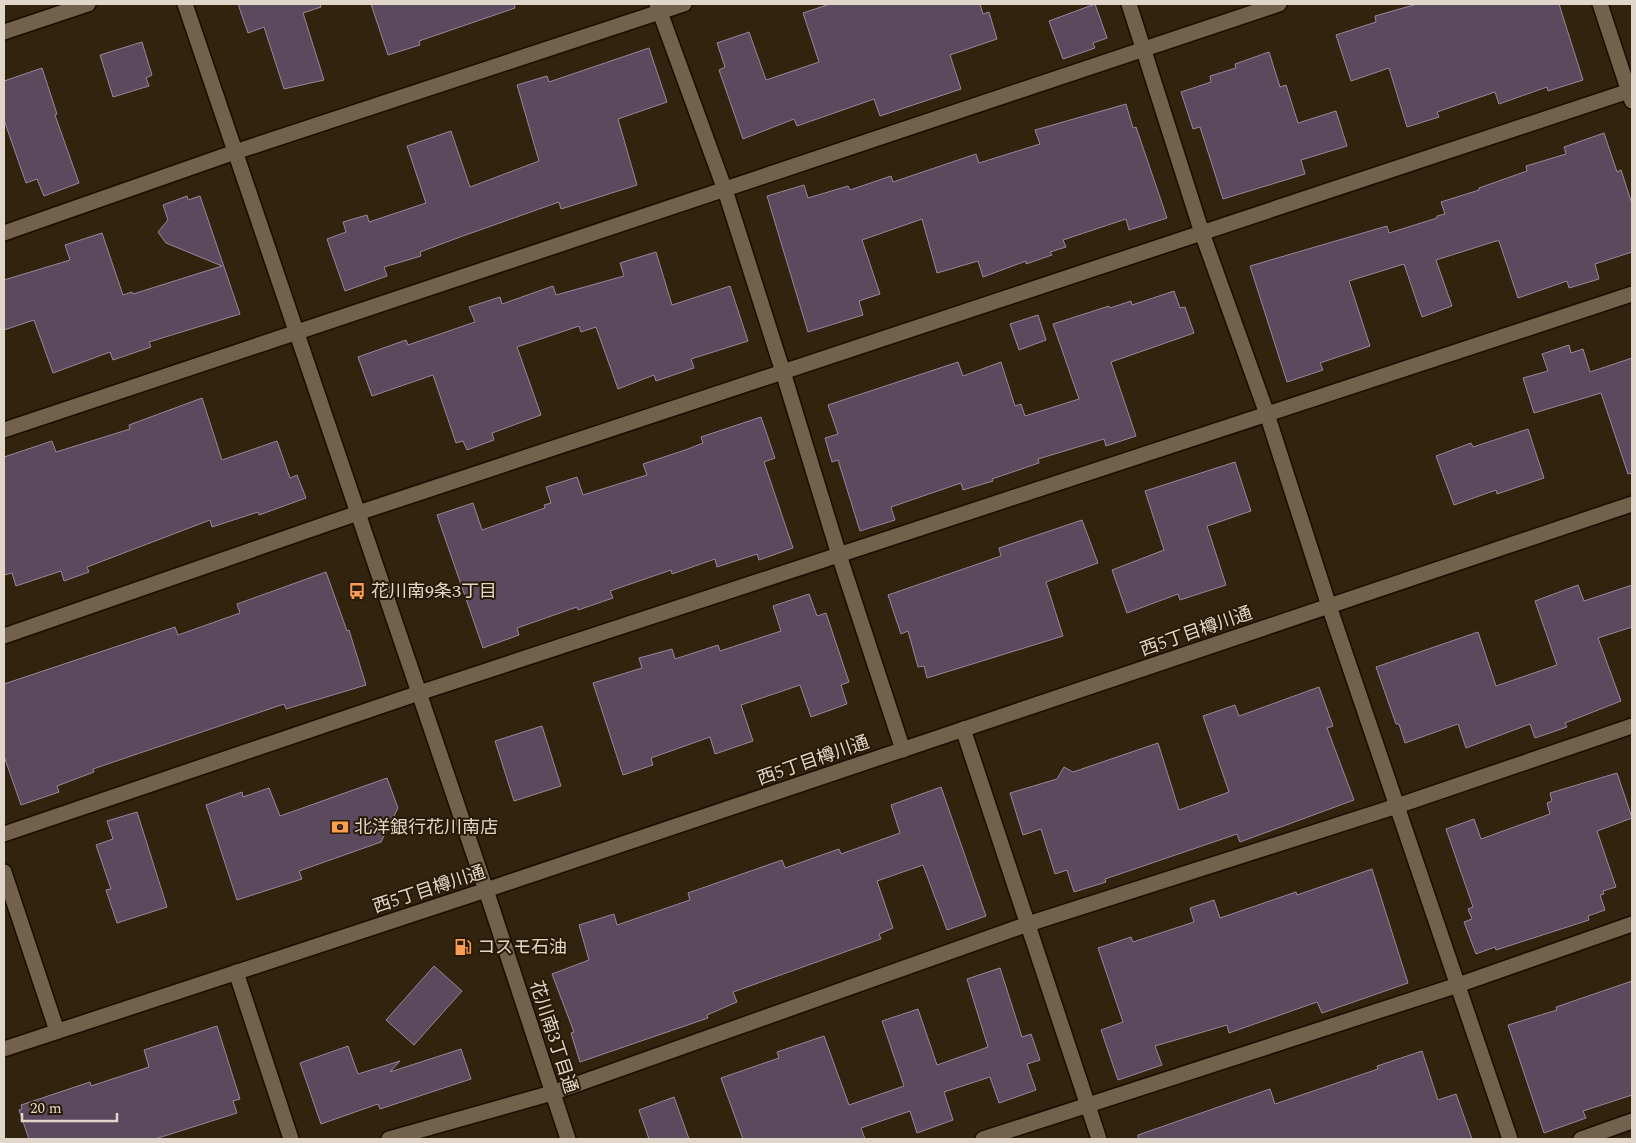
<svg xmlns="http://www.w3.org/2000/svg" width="1636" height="1143" font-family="Spectral,'Noto Sans JP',serif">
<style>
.building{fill:#5b495e;stroke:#9a869c}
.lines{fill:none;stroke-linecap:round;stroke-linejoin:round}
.minor-casing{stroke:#190c00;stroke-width:18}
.tertiary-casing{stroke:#190c00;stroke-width:18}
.secondary-casing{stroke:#190c00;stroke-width:18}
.minor{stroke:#72624b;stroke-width:15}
.tertiary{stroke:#72624b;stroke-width:15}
.secondary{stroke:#72624b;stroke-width:15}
.labels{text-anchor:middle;stroke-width:4;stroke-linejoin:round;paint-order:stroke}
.poi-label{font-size:18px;fill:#e0d7ca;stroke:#281a05;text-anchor:start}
.street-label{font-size:18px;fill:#e0d7ca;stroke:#281a05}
</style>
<rect width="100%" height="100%" fill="#32230e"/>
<g class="building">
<path d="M 238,4 L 320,4 L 321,7 L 303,13 L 324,80 L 284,89 L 264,27 L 248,33 Z"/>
<path d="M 371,4 L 514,4 L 515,8 L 419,41 L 420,45 L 388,55 Z"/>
<path d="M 830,4 L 980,4 L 983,14 L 989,12 L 997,39 L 950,55 L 961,89 L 880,116 L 874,99 L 797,126 L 794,119 L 743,139 L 719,70 L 725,67 L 717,43 L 749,32 L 766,80 L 819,62 L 803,13 Z"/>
<path d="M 1095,4 L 1107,38 L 1093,43 L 1095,48 L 1063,59 L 1049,21 Z"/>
<path d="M 1417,4 L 1559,4 L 1583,80 L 1548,91 L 1547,87 L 1499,104 L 1495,92 L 1437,112 L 1439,117 L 1407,127 L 1389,68 L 1351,81 L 1336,35 L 1376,22 L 1375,16 Z"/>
<path d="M 142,42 L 152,75 L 146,78 L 149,86 L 113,97 L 100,55 Z"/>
<path d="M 649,48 L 667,102 L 618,119 L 637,185 L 561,209 L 559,202 L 460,237 L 420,252 L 421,256 L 384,267 L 387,276 L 345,291 L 327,239 L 346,232 L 343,222 L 367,215 L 369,222 L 426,203 L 407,146 L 451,131 L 470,187 L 539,161 L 517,85 L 547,76 L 549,82 Z"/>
<path d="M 1269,52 L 1280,87 L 1286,85 L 1298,123 L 1336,111 L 1347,146 L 1301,160 L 1305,174 L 1223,199 L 1200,127 L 1193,129 L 1181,92 L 1211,82 L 1210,76 L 1236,68 L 1235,64 Z"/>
<path d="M 42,68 L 57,114 L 55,115 L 79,183 L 44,196 L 37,179 L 26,183 L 4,120 L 4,81 Z"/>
<path d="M 1126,104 L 1133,128 L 1136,127 L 1167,218 L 1129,230 L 1126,219 L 1063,240 L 1066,247 L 1050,252 L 1052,255 L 1026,264 L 1026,261 L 983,277 L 978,261 L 937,273 L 922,219 L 862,240 L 880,294 L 859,301 L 863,315 L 808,332 L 767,196 L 804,185 L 808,198 L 848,186 L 850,190 L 891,176 L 893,182 L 976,154 L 979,163 L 1040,144 L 1035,130 Z"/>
<path d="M 1604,133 L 1617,172 L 1621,170 L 1632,204 L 1632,252 L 1595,264 L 1599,279 L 1569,288 L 1567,281 L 1518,298 L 1499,241 L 1496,241 L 1436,260 L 1452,306 L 1422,317 L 1404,264 L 1349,281 L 1370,346 L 1320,363 L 1323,370 L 1287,382 L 1250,266 L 1387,226 L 1389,233 L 1437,218 L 1437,216 L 1445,214 L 1441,202 L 1479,190 L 1479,188 L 1527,171 L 1526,166 L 1566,154 L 1564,147 Z"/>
<path d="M 187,196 L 188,200 L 200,196 L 240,314 L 149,342 L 151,347 L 113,360 L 110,352 L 53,373 L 34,320 L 4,330 L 4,280 L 70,260 L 65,245 L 102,233 L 123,295 L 132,292 L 133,294 L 222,266 L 166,243 L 158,232 L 168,220 L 163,205 Z"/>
<path d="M 656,252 L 672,305 L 730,286 L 748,341 L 691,359 L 694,368 L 656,381 L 654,375 L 618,389 L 596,327 L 581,332 L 579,326 L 517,347 L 541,415 L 492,433 L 494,440 L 467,450 L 463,441 L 456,443 L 433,375 L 372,396 L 358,357 L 406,340 L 408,345 L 475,322 L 469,307 L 500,297 L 502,304 L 553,286 L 556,295 L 624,276 L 620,263 Z"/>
<path d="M 1174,291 L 1180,308 L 1185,307 L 1194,333 L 1111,362 L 1136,436 L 1106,446 L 1104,439 L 1038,459 L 1039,463 L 992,479 L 993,481 L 963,490 L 961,483 L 891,507 L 895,520 L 860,531 L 838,460 L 832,462 L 825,438 L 838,434 L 828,405 L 958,362 L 963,376 L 1001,362 L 1015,406 L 1021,404 L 1025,416 L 1079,399 L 1053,324 L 1109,306 L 1110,308 L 1131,301 L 1132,305 Z"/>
<path d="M 1038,315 L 1046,340 L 1019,350 L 1010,324 Z"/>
<path d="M 1569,345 L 1571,353 L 1583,349 L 1590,372 L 1632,358 L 1632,473 L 1628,474 L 1601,393 L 1534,413 L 1523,378 L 1548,371 L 1542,354 Z"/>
<path d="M 202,398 L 222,460 L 277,441 L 290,478 L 297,475 L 306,498 L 259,515 L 258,512 L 212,527 L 210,520 L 87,567 L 89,572 L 64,581 L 61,571 L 16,586 L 12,573 L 4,575 L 4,457 L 52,441 L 56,452 L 130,429 L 129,425 Z"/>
<path d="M 761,417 L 775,458 L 764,462 L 793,548 L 759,560 L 757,554 L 717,567 L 715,559 L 672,574 L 671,570 L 610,591 L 613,598 L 578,610 L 577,607 L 517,628 L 519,635 L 483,648 L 437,515 L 473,503 L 482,530 L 545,508 L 544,505 L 551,503 L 546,487 L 577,477 L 583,495 L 647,475 L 643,464 L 688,449 L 703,443 L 701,437 Z"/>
<path d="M 1528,429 L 1544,478 L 1497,494 L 1496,490 L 1454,505 L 1436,456 L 1471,443 L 1473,447 Z"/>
<path d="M 1235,462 L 1251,511 L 1207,526 L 1226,585 L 1180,600 L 1178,594 L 1127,613 L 1112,570 L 1164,550 L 1145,491 Z"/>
<path d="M 1082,520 L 1098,563 L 1046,582 L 1063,636 L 927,678 L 924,666 L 918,667 L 908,631 L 901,634 L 888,595 L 1001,556 L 999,548 Z"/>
<path d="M 326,572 L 347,631 L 349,630 L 366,685 L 286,709 L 284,704 L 93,769 L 94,772 L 57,786 L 59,792 L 21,805 L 4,756 L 4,684 L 175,627 L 178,635 L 240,613 L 237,604 Z"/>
<path d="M 1578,585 L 1584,601 L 1632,585 L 1632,627 L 1598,638 L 1621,701 L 1565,723 L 1567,727 L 1535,738 L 1530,724 L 1466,748 L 1458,724 L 1405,743 L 1399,724 L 1396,724 L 1376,667 L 1478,632 L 1496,686 L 1557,665 L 1535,601 Z"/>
<path d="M 809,594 L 817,616 L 826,613 L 849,682 L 841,685 L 847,704 L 811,717 L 800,685 L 741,705 L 753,741 L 715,754 L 710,737 L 651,758 L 653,765 L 623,775 L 593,683 L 642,668 L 639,658 L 672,649 L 675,659 L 718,645 L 720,651 L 781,631 L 773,606 Z"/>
<path d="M 1319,687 L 1333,726 L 1327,728 L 1354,800 L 1240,842 L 1237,834 L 1105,879 L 1106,882 L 1074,892 L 1067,870 L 1055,874 L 1041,829 L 1023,835 L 1010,793 L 1057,779 L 1064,767 L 1073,772 L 1158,743 L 1179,810 L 1229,792 L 1203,716 L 1235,705 L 1239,716 Z"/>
<path d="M 542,726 L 561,786 L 514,801 L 495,741 Z"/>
<path d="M 1617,773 L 1632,818 L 1597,831 L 1616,887 L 1603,891 L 1604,894 L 1600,895 L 1605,910 L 1588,916 L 1589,920 L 1496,950 L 1495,947 L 1476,954 L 1464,922 L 1472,919 L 1468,909 L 1473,907 L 1446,829 L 1474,819 L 1481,839 L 1550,814 L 1547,803 L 1552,801 L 1550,793 Z"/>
<path d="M 387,778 L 398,808 L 381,842 L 299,871 L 302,879 L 237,900 L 206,805 L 242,792 L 243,797 L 269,788 L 280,816 Z"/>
<path d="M 941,787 L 986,916 L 947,930 L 923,865 L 877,881 L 893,928 L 879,934 L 881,939 L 733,992 L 737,1002 L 707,1015 L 708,1018 L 580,1062 L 571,1033 L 574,1032 L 552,974 L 589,960 L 579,925 L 614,914 L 617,925 L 690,900 L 688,893 L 782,860 L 785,868 L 839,849 L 841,854 L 900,833 L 891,805 Z"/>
<path d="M 137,812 L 167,907 L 117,923 L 106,890 L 111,889 L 96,845 L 113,839 L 107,821 Z"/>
<path d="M 1372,869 L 1408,983 L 1322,1013 L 1317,1002 L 1229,1033 L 1227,1025 L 1155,1046 L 1162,1065 L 1118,1080 L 1101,1030 L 1123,1022 L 1098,948 L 1131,937 L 1133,942 L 1194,922 L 1190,908 L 1214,900 L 1220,918 L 1296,892 L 1297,895 Z"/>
<path d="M 434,966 L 462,991 L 414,1045 L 386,1020 Z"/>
<path d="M 1000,968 L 1022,1037 L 1031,1034 L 1040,1060 L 1027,1064 L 1036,1090 L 999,1103 L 990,1077 L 944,1092 L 953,1120 L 917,1133 L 910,1111 L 861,1128 L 865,1139 L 743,1139 L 721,1078 L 779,1058 L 777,1052 L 824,1036 L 849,1105 L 904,1086 L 882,1021 L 918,1009 L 937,1065 L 988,1047 L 967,979 Z"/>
<path d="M 1632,981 L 1632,1095 L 1583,1111 L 1586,1118 L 1544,1133 L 1508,1025 L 1557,1010 L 1556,1007 Z"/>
<path d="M 217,1026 L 240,1099 L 233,1101 L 237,1113 L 155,1139 L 29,1139 L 19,1110 L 22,1109 L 21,1105 L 90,1082 L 91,1086 L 149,1067 L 144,1050 Z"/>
<path d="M 348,1046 L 358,1074 L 400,1061 L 390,1072 L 461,1049 L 471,1079 L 380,1109 L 378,1104 L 321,1124 L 300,1063 Z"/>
<path d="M 1422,1051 L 1438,1100 L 1456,1094 L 1472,1139 L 1138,1139 L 1138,1135 L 1270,1089 L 1275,1104 L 1378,1069 L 1377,1066 Z"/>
<path d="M 674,1097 L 689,1139 L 649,1139 L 639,1110 Z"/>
</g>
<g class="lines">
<g class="minor-casing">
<g id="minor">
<path d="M 657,4 L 725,190 L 783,372 L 839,555 L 903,750"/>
<path d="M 1129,4 L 1202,233 L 1267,414 L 1329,606 L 1510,1139"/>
<path d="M 1600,4 L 1632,101"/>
<path d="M 4,32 L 88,4"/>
<path d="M 4,233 L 235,152 L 684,4"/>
<path d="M 4,430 L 1279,4"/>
<path d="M 4,636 L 358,513 L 1632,90"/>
<path d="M 963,729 L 1099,1139"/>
<path d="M 4,834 L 419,693 L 1632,294"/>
<path d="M 4,872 L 57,1031"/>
<path d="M 236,972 L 291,1139"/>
<path d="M 389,1139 L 552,1093 L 1028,924 L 1397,806 L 1632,726"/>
<path d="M 983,1139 L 1458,985 L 1632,924"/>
<path d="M 1581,1139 L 1632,1121"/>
</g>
</g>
<g class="tertiary-casing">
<path id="tertiary" d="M 185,4 L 486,890 L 568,1139"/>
</g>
<g class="secondary-casing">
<path id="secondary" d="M 4,1049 L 486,890 L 1632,504"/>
</g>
<use href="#minor" class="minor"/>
<use href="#tertiary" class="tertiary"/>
<use href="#secondary" class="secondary"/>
</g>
<defs>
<g id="bus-bare" transform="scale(1.35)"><path d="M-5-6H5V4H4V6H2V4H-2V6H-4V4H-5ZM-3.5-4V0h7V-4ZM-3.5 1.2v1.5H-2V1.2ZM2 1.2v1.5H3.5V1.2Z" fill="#fc9e52" stroke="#281a05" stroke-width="2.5" paint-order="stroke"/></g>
<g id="bank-bare" transform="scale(1.35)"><path d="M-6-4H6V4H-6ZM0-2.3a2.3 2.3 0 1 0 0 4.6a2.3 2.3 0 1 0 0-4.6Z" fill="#fc9e52" stroke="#281a05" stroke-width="2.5" paint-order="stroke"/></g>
<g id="fuel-bare" transform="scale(1.35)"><path d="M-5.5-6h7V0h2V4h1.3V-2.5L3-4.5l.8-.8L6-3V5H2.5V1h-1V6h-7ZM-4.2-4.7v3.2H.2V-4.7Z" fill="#fc9e52" stroke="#281a05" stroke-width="2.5" paint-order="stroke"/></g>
</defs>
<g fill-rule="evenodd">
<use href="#bus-bare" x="357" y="591"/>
<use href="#bank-bare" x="340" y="827"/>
<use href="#fuel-bare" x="463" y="947"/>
</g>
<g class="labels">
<g class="poi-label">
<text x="371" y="597">花川南9条3丁目</text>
<text x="354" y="833">北洋銀行花川南店</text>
<text x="477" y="953">コスモ石油</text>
</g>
<g class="street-label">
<text transform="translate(1196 631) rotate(-19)" y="6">西5丁目樽川通</text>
<text transform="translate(813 760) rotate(-19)" y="6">西5丁目樽川通</text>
<text transform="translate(429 889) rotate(-18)" y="6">西5丁目樽川通</text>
<text transform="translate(554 1037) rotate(72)" y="6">花川南3丁目通</text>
</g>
</g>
<rect width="1636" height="1143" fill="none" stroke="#e0d7ca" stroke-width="10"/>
<path d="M22 1113v8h95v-8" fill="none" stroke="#e0d7ca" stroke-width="2.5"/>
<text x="30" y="1113" font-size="15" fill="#e0d7ca" stroke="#281a05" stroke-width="4" paint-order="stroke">20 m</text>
</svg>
